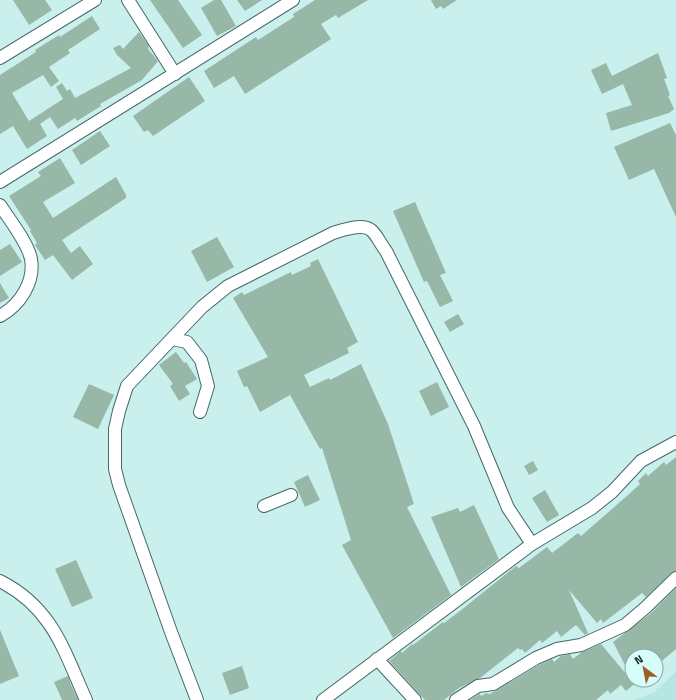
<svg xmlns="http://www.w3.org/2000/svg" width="676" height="700" font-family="'Titillium Web',sans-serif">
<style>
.built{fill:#b5e6e2}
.building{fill:#97b7a7}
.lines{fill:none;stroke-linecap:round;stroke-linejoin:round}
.minor-casing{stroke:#456866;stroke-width:14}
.minor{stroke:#fff;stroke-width:12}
</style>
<rect width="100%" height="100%" fill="#c9f0ed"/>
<path class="built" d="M 676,672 L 676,700 L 633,700 L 653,693 Z"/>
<g class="building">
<path d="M 13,0 L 45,0 L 52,10 L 29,25 Z"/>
<path d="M 150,0 L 178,0 L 202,35 L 183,48 Z"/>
<path d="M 214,0 L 221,0 L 236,26 L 217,36 L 201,8 Z"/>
<path d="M 237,0 L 262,0 L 245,11 Z"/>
<path d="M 315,0 L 368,0 L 338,18 L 336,15 L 321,24 L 331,39 L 245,94 L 234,76 L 214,88 L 204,71 L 256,37 L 258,40 L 294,17 L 293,14 Z"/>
<path d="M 431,0 L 457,0 L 443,9 L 441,6 L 436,9 Z"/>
<path d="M 92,16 L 100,29 L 68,50 L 70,53 L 49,67 L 59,81 L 51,87 L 43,75 L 12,93 L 29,121 L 63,99 L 56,87 L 62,83 L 67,91 L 70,89 L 75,98 L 131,68 L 117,55 L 113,48 L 120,45 L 123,49 L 139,32 L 149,46 L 148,49 L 158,61 L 142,80 L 100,104 L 101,106 L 77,121 L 75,118 L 58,129 L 50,117 L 40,124 L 47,136 L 27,149 L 13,126 L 0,134 L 0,75 L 36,52 L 35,50 L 59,35 L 60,37 Z"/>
<path d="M 658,53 L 667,78 L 664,79 L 670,95 L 668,96 L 674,109 L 669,113 L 611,131 L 606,113 L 632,105 L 623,84 L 602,94 L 591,70 L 606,63 L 612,76 Z"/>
<path d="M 189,77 L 205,101 L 153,136 L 148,130 L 144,132 L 133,116 Z"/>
<path d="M 670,123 L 676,135 L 676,217 L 654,169 L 629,180 L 614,147 Z"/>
<path d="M 100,131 L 110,146 L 81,165 L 72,150 Z"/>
<path d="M 60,158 L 75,183 L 43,202 L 53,218 L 116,177 L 126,195 L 126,198 L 62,240 L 71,253 L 80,246 L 93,264 L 72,280 L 53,255 L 45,260 L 35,245 L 37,243 L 30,231 L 31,230 L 9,196 L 41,176 L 38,172 Z"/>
<path d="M 415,202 L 446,273 L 440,275 L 453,301 L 440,307 L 427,281 L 424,282 L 393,211 Z"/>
<path d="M 217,237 L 234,267 L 207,282 L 191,251 Z"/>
<path d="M 10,244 L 22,262 L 0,276 L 0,250 Z"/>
<path d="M 318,259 L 358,342 L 347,348 L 349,353 L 304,375 L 310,387 L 329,378 L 330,380 L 361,364 L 388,424 L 414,504 L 407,507 L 451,595 L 393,638 L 342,545 L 351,540 L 322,448 L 320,449 L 290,395 L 260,412 L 247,386 L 244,387 L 237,371 L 268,357 L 233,298 L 242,292 L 244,295 L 291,272 L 292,275 L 311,266 L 310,263 Z"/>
<path d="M 0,283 L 9,298 L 0,303 Z"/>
<path d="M 458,314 L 464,324 L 450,332 L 444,322 Z"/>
<path d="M 176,352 L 184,363 L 186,362 L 197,379 L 185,386 L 190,394 L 179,401 L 170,386 L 173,384 L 159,365 Z"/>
<path d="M 437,382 L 449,407 L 431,416 L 419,391 Z"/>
<path d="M 89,384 L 114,395 L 98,429 L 73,417 Z"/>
<path d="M 676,457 L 676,571 L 671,573 L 646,597 L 642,593 L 603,623 L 601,619 L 597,623 L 569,590 L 588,633 L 585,635 L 576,625 L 561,637 L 557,631 L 542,643 L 540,640 L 525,653 L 522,649 L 520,650 L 518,648 L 480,678 L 459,688 L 444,700 L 425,700 L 389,661 L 401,651 L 402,653 L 412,644 L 413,645 L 443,622 L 444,623 L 460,611 L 516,566 L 519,568 L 547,547 L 552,553 L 578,533 L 581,536 L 628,495 L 640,484 L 638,481 L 646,473 L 648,476 L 664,462 L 666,465 Z"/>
<path d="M 533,461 L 538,470 L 529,475 L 524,466 Z"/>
<path d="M 308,475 L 320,500 L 305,507 L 294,482 Z"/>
<path d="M 545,490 L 559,515 L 547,522 L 532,498 Z"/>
<path d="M 474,505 L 499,559 L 461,587 L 431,517 L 458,508 L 460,512 Z"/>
<path d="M 76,560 L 93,598 L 72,607 L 55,569 Z"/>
<path d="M 676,588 L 676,649 L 656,666 L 656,656 L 632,656 L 632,680 L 639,680 L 626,691 L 621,685 L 610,694 L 608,690 L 596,700 L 470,700 L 480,694 L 481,696 L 486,693 L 490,694 L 539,665 L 552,659 L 554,662 L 561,656 L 570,654 L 573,659 L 582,652 L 601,644 L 627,675 L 629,673 L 613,642 L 650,614 Z"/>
<path d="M 0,630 L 19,676 L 0,684 Z"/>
<path d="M 242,666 L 249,688 L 230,695 L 222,673 Z"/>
<path d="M 68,676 L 71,685 L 78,700 L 62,700 L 54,682 Z"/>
</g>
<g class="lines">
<g class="minor-casing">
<g id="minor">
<path d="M 128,0 L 175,74"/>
<path d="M 0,58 L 95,0"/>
<path d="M 0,182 L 293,0"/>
<path d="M 0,205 C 9,219 28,243 31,259 C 35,282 20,305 0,316"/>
<path d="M 172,339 L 187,342 L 201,360 L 208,386 L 200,412"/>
<path d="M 264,506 L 291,495"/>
<path d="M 0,581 C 53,608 64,651 86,700"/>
<path d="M 377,659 L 415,700"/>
<path d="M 197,700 L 171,632 L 119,485 L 115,469 L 115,429 L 119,411 L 127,386 L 202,307 L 228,286 L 333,233 C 343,230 362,223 371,230 C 377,235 381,245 386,251 L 474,426 L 508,508 L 532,544"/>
<path d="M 323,700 L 532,544 L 592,508 L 612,492 L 641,461 L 676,442"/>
<path d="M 456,700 L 478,686 L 493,684 L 536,658 L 557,649 L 581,645 L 625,625 L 645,608 L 676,578"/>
</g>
</g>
<use href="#minor" class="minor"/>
</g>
<g transform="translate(644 668) rotate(328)"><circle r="19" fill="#d6fdfa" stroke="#88a5a3"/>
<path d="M0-3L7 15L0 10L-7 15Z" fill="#9a5e21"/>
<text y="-6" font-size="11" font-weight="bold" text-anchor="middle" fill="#122120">N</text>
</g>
</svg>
